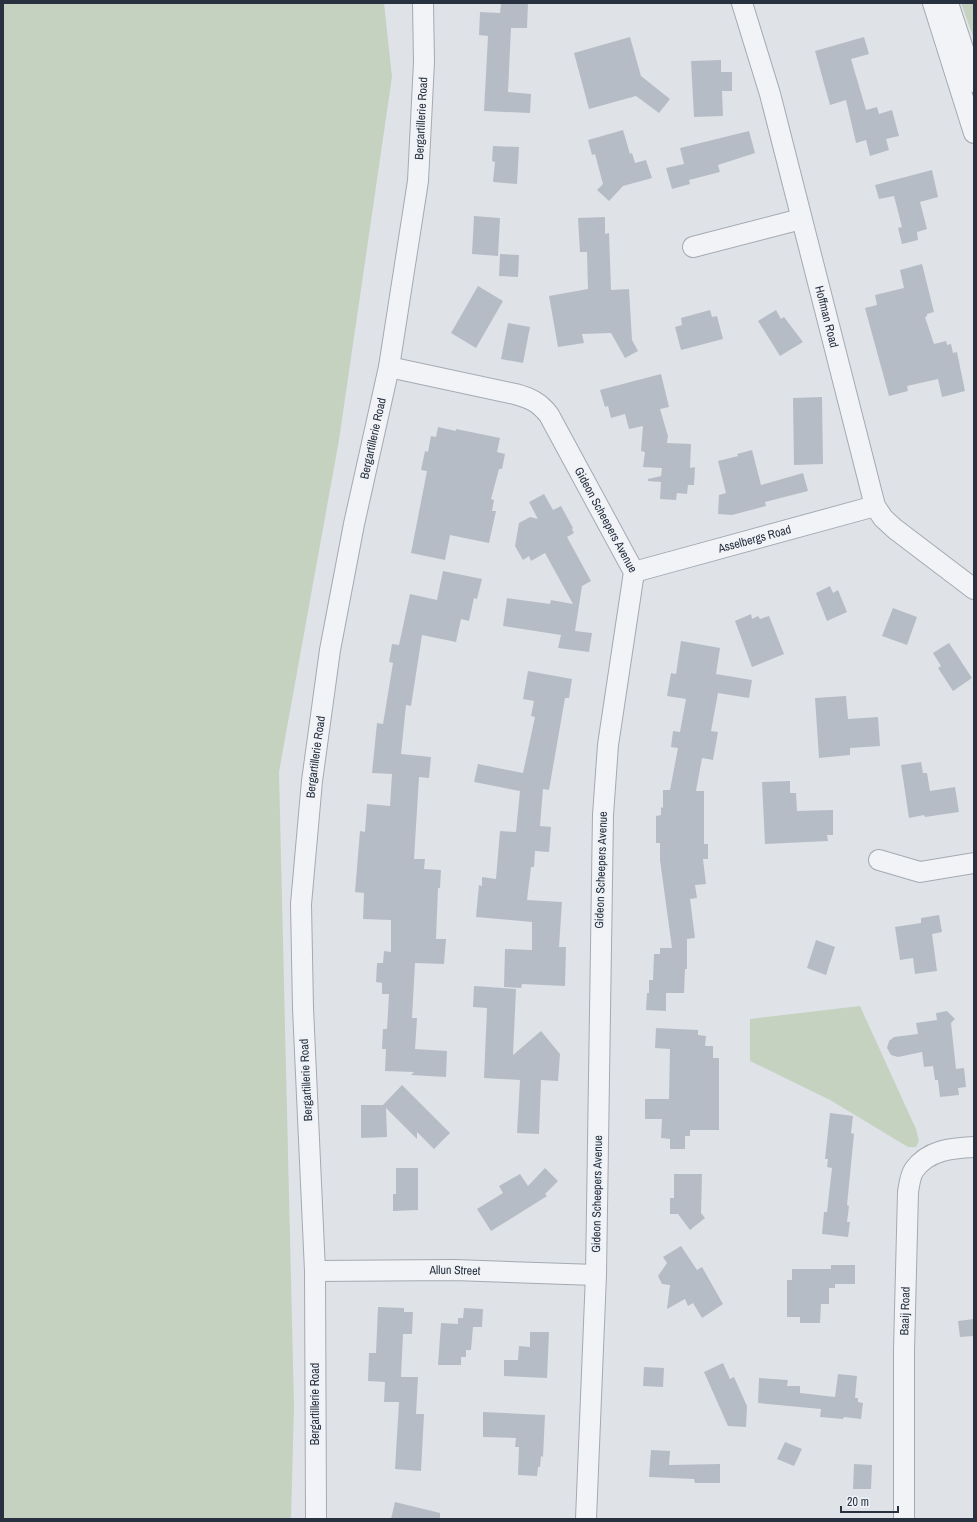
<svg xmlns="http://www.w3.org/2000/svg" width="977" height="1522" font-family="'Archivo Narrow',sans-serif">
<style>
.green{fill:#c5d2c0}
.building{fill:#b6bcc5}
.lines{fill:none;stroke-linecap:round;stroke-linejoin:round}
.minor-casing{stroke:#a4aab2;stroke-width:22}
.minor{stroke:#f1f3f7;stroke-width:20}
.labels{text-anchor:middle;stroke-width:4;stroke-linejoin:round;paint-order:stroke}
.street-label{font-size:12px;fill:#273140;stroke:#eef2f6}
</style>
<rect width="100%" height="100%" fill="#dfe3e8"/>
<g class="green">
<path d="M 3,3 L 384,3 L 392,77 L 339,440 L 279,772 L 294,1406 L 291,1519 L 3,1519 Z"/>
<path d="M 961,3 L 974,3 L 974,39 Z"/>
<path d="M 860,1006 L 916,1129 L 919,1141 L 916,1147 L 908,1147 L 830,1100 L 750,1061 L 750,1019 Z"/>
</g>
<g class="building">
<path d="M 501,3 L 528,3 L 527,28 L 511,28 L 508,92 L 531,94 L 530,113 L 484,111 L 488,36 L 479,35 L 480,12 L 500,13 Z"/>
<path d="M 630,37 L 641,76 L 670,99 L 659,113 L 636,96 L 589,109 L 574,53 Z"/>
<path d="M 864,37 L 869,54 L 851,59 L 866,110 L 877,107 L 879,114 L 892,110 L 899,136 L 886,139 L 889,150 L 870,156 L 866,140 L 856,143 L 846,100 L 830,105 L 815,51 Z"/>
<path d="M 721,60 L 721,72 L 732,72 L 732,91 L 722,91 L 723,116 L 694,117 L 691,61 Z"/>
<path d="M 623,130 L 630,154 L 632,153 L 635,163 L 646,160 L 652,178 L 623,186 L 609,201 L 597,190 L 603,184 L 595,154 L 592,155 L 588,140 Z"/>
<path d="M 749,131 L 755,153 L 718,165 L 720,172 L 689,180 L 690,184 L 672,189 L 666,168 L 684,164 L 680,148 Z"/>
<path d="M 493,146 L 519,147 L 517,184 L 493,182 L 495,162 L 492,161 Z"/>
<path d="M 932,170 L 938,197 L 920,202 L 927,229 L 917,232 L 918,240 L 902,244 L 898,228 L 902,227 L 894,196 L 879,199 L 875,185 Z"/>
<path d="M 474,216 L 500,218 L 498,256 L 472,254 Z"/>
<path d="M 605,217 L 605,234 L 609,233 L 611,290 L 629,289 L 632,340 L 638,351 L 625,358 L 611,333 L 582,334 L 584,343 L 558,347 L 549,296 L 588,289 L 587,252 L 580,252 L 578,218 Z"/>
<path d="M 500,254 L 519,255 L 518,277 L 499,276 Z"/>
<path d="M 922,264 L 934,312 L 927,314 L 927,316 L 925,317 L 934,344 L 946,341 L 947,345 L 951,344 L 953,353 L 957,352 L 965,391 L 942,397 L 938,379 L 907,386 L 908,391 L 889,396 L 865,308 L 877,305 L 875,295 L 904,288 L 900,270 Z"/>
<path d="M 478,286 L 503,301 L 476,348 L 451,333 Z"/>
<path d="M 710,310 L 712,317 L 717,316 L 723,339 L 681,350 L 675,327 L 682,325 L 681,318 Z"/>
<path d="M 776,310 L 781,319 L 784,317 L 803,342 L 780,356 L 758,321 Z"/>
<path d="M 508,323 L 530,327 L 523,363 L 501,359 Z"/>
<path d="M 661,374 L 669,407 L 660,409 L 668,436 L 667,443 L 691,444 L 690,468 L 695,467 L 694,485 L 688,485 L 687,494 L 677,493 L 676,500 L 660,499 L 661,482 L 648,481 L 648,479 L 661,476 L 662,468 L 643,467 L 645,452 L 641,451 L 643,426 L 629,429 L 625,414 L 611,418 L 608,406 L 605,407 L 600,390 Z"/>
<path d="M 822,397 L 823,464 L 794,465 L 793,398 Z"/>
<path d="M 438,427 L 456,431 L 456,429 L 500,438 L 497,452 L 505,454 L 502,469 L 499,469 L 491,499 L 494,500 L 492,511 L 496,511 L 489,543 L 450,535 L 445,560 L 411,553 L 427,471 L 421,470 L 425,451 L 428,452 L 431,436 L 436,437 Z"/>
<path d="M 752,450 L 761,485 L 803,473 L 808,491 L 765,502 L 766,506 L 732,515 L 718,514 L 719,495 L 726,493 L 718,461 L 738,456 L 737,454 Z"/>
<path d="M 544,494 L 553,510 L 561,506 L 573,528 L 572,529 L 574,533 L 567,537 L 591,581 L 582,586 L 575,631 L 592,633 L 589,652 L 558,648 L 561,635 L 503,626 L 507,598 L 550,604 L 551,600 L 573,604 L 545,553 L 531,561 L 529,556 L 523,560 L 515,546 L 519,523 L 530,517 L 538,519 L 529,502 Z"/>
<path d="M 443,571 L 482,579 L 477,599 L 474,598 L 469,621 L 461,619 L 456,642 L 422,635 L 411,706 L 406,705 L 401,754 L 431,757 L 429,778 L 419,777 L 414,859 L 425,859 L 424,869 L 441,870 L 440,888 L 438,888 L 436,939 L 446,939 L 444,964 L 415,963 L 412,1018 L 417,1018 L 415,1049 L 447,1051 L 446,1077 L 411,1075 L 414,1072 L 385,1071 L 386,1049 L 382,1049 L 383,1029 L 387,1029 L 389,994 L 382,994 L 382,983 L 376,982 L 377,963 L 383,963 L 384,951 L 391,952 L 391,920 L 363,919 L 364,893 L 355,892 L 360,831 L 365,832 L 367,804 L 390,806 L 392,774 L 372,773 L 377,723 L 383,724 L 393,663 L 389,662 L 392,644 L 399,645 L 410,594 L 437,600 Z"/>
<path d="M 830,586 L 833,593 L 838,590 L 847,612 L 827,621 L 816,593 Z"/>
<path d="M 893,608 L 917,617 L 907,645 L 882,636 Z"/>
<path d="M 751,614 L 752,619 L 758,616 L 760,619 L 769,616 L 784,654 L 752,667 L 735,621 Z"/>
<path d="M 681,641 L 720,648 L 716,674 L 752,680 L 749,698 L 718,693 L 711,731 L 718,732 L 713,760 L 702,758 L 696,791 L 704,791 L 704,844 L 708,844 L 708,859 L 703,859 L 706,884 L 695,885 L 697,898 L 690,899 L 695,938 L 687,939 L 687,969 L 685,969 L 684,993 L 666,993 L 666,1011 L 646,1010 L 647,993 L 649,993 L 649,980 L 653,980 L 654,954 L 660,954 L 660,948 L 672,948 L 660,860 L 660,843 L 656,843 L 656,816 L 661,815 L 661,807 L 663,808 L 663,790 L 670,790 L 678,748 L 671,747 L 673,731 L 680,732 L 686,699 L 667,696 L 671,673 L 676,674 Z"/>
<path d="M 949,643 L 972,678 L 953,691 L 938,668 L 941,666 L 933,653 Z"/>
<path d="M 528,671 L 572,679 L 569,698 L 565,698 L 549,790 L 543,789 L 540,826 L 551,827 L 549,852 L 535,851 L 534,867 L 531,867 L 527,900 L 562,902 L 559,947 L 566,947 L 565,986 L 522,984 L 521,988 L 504,987 L 505,949 L 532,950 L 532,922 L 476,917 L 479,885 L 482,886 L 482,877 L 496,879 L 500,831 L 516,832 L 520,791 L 474,782 L 478,764 L 523,773 L 535,717 L 531,716 L 534,701 L 523,699 Z"/>
<path d="M 846,696 L 848,719 L 878,717 L 880,746 L 850,748 L 850,755 L 819,758 L 815,698 Z"/>
<path d="M 921,762 L 923,773 L 927,773 L 930,791 L 955,787 L 959,812 L 925,817 L 924,815 L 909,818 L 901,765 Z"/>
<path d="M 790,781 L 790,793 L 796,793 L 797,811 L 833,810 L 833,835 L 827,835 L 828,841 L 765,844 L 762,782 Z"/>
<path d="M 939,915 L 942,932 L 932,934 L 937,971 L 915,974 L 913,958 L 900,960 L 895,927 L 921,923 L 921,918 Z"/>
<path d="M 816,940 L 835,947 L 826,975 L 807,968 Z"/>
<path d="M 474,986 L 516,989 L 513,1055 L 541,1031 L 560,1054 L 558,1081 L 541,1080 L 539,1134 L 517,1133 L 520,1080 L 484,1078 L 487,1008 L 473,1007 Z"/>
<path d="M 947,1011 L 955,1019 L 951,1023 L 956,1069 L 964,1068 L 966,1087 L 958,1088 L 959,1095 L 940,1097 L 938,1080 L 935,1080 L 933,1066 L 924,1067 L 922,1052 L 898,1057 L 891,1055 L 887,1048 L 889,1041 L 894,1037 L 918,1034 L 916,1023 L 937,1020 L 936,1013 Z"/>
<path d="M 656,1028 L 698,1030 L 698,1035 L 706,1036 L 705,1046 L 713,1046 L 713,1058 L 719,1058 L 719,1130 L 690,1130 L 690,1136 L 685,1136 L 685,1149 L 670,1149 L 670,1139 L 661,1138 L 662,1119 L 645,1119 L 645,1099 L 669,1099 L 670,1049 L 655,1048 Z"/>
<path d="M 402,1085 L 450,1133 L 434,1149 L 417,1132 L 417,1139 L 386,1108 L 387,1137 L 361,1138 L 361,1105 L 383,1105 Z"/>
<path d="M 830,1113 L 853,1116 L 851,1133 L 854,1134 L 847,1205 L 849,1206 L 847,1222 L 850,1222 L 848,1237 L 822,1234 L 824,1212 L 827,1212 L 832,1168 L 827,1167 L 828,1159 L 825,1159 Z"/>
<path d="M 396,1168 L 418,1168 L 418,1210 L 393,1211 L 393,1194 L 396,1194 Z"/>
<path d="M 545,1168 L 558,1181 L 545,1194 L 547,1196 L 491,1231 L 477,1209 L 503,1193 L 499,1186 L 520,1174 L 528,1186 Z"/>
<path d="M 674,1174 L 702,1174 L 701,1213 L 705,1218 L 690,1230 L 678,1214 L 670,1214 L 670,1198 L 674,1198 Z"/>
<path d="M 681,1246 L 697,1270 L 702,1267 L 723,1304 L 702,1318 L 693,1303 L 688,1306 L 685,1299 L 667,1309 L 670,1285 L 662,1284 L 658,1276 L 667,1263 L 663,1257 Z"/>
<path d="M 831,1265 L 855,1265 L 855,1284 L 835,1284 L 835,1288 L 829,1288 L 829,1304 L 821,1304 L 820,1323 L 800,1323 L 800,1317 L 787,1317 L 787,1280 L 792,1280 L 792,1269 L 831,1269 Z"/>
<path d="M 378,1307 L 404,1308 L 404,1312 L 413,1312 L 412,1334 L 403,1334 L 401,1377 L 418,1377 L 416,1414 L 424,1414 L 421,1471 L 395,1469 L 399,1402 L 384,1402 L 385,1382 L 368,1381 L 369,1353 L 376,1353 Z"/>
<path d="M 464,1308 L 483,1309 L 482,1327 L 473,1327 L 471,1350 L 466,1350 L 466,1357 L 461,1357 L 461,1365 L 438,1365 L 441,1323 L 458,1324 L 458,1318 L 463,1318 Z"/>
<path d="M 974,1319 L 974,1336 L 960,1337 L 958,1321 Z"/>
<path d="M 530,1332 L 549,1332 L 547,1378 L 504,1376 L 504,1360 L 518,1360 L 519,1346 L 530,1347 Z"/>
<path d="M 723,1363 L 730,1379 L 734,1377 L 747,1406 L 746,1427 L 728,1426 L 704,1372 Z"/>
<path d="M 644,1367 L 664,1368 L 663,1387 L 643,1386 Z"/>
<path d="M 838,1374 L 857,1376 L 855,1398 L 858,1398 L 858,1402 L 863,1403 L 861,1419 L 844,1417 L 843,1419 L 820,1417 L 821,1409 L 758,1403 L 759,1378 L 788,1380 L 787,1386 L 800,1386 L 800,1393 L 835,1397 Z"/>
<path d="M 483,1412 L 545,1415 L 543,1457 L 541,1456 L 540,1467 L 538,1467 L 537,1476 L 518,1475 L 519,1447 L 515,1447 L 516,1438 L 483,1437 Z"/>
<path d="M 785,1442 L 802,1449 L 794,1466 L 777,1459 Z"/>
<path d="M 651,1450 L 670,1451 L 669,1465 L 720,1464 L 720,1483 L 695,1483 L 694,1479 L 649,1477 Z"/>
<path d="M 854,1464 L 872,1465 L 871,1489 L 853,1489 Z"/>
<path d="M 395,1502 L 440,1513 L 440,1519 L 391,1519 Z"/>
</g>
<g class="lines">
<g class="minor-casing">
<g id="minor">
<path id="s1" d="M 742,3 L 770,94 L 875,506 L 883,518 L 895,529 L 974,589"/>
<path d="M 933,3 L 974,133"/>
<path d="M 948,3 L 974,82"/>
<path d="M 693,247 L 801,219"/>
<path id="s2" d="M 389,367 L 515,394 C 530,398 539,402 549,415 L 634,572 L 608,745 L 603,815 L 596,1275 L 586,1519"/>
<path id="s3" d="M 634,572 L 875,506"/>
<path d="M 879,860 L 920,872 L 974,863"/>
<path id="s4" d="M 315,1271 L 454,1270 L 596,1275"/>
<path id="s5" d="M 316,1519 L 315,1271 L 303,1008 L 301,904 L 312,781 L 330,650 L 354,524 L 389,367 L 418,181 L 424,62 L 423,3"/>
<path id="s6" d="M 904,1519 L 904,1350 L 908,1192 C 909,1186 910,1176 914,1170 C 928,1150 952,1148 974,1147"/>
</g>
</g>
<use href="#minor" class="minor"/>
</g>
<g class="labels">
<g class="street-label">
<text dy="4" stroke="none"><textPath href="#s5" startOffset="1411">Bergartillerie Road</textPath></text>
<text dy="4" stroke="none"><textPath href="#s1" startOffset="325">Hoffman Road</textPath></text>
<text dy="4" stroke="none"><textPath href="#s5" startOffset="1087">Bergartillerie Road</textPath></text>
<text dy="4" stroke="none"><textPath href="#s2" startOffset="289">Gideon Scheepers Avenue</textPath></text>
<text dy="4" stroke="none"><textPath href="#s3" startOffset="125">Asselbergs Road</textPath></text>
<text dy="4" stroke="none"><textPath href="#s5" startOffset="763">Bergartillerie Road</textPath></text>
<text transform="translate(601 870) rotate(-88)" y="4">Gideon Scheepers Avenue</text>
<text transform="translate(306 1080) rotate(-93)" y="4">Bergartillerie Road</text>
<text transform="translate(597 1194) rotate(-89)" y="4">Gideon Scheepers Avenue</text>
<text dy="4" stroke="none"><textPath href="#s4" startOffset="140">Allun Street</textPath></text>
<text dy="4" stroke="none"><textPath href="#s6" startOffset="208">Baaij Road</textPath></text>
<text transform="translate(315 1404) rotate(-90)" y="4">Bergartillerie Road</text>
</g>
</g>
<rect width="977" height="1522" fill="none" stroke="#273140" stroke-width="8"/>
<path d="M841 1506v6h57v-6" fill="none" stroke="#273140" stroke-width="2"/>
<text x="847" y="1506" font-size="12" fill="#273140" stroke="#eef2f6" stroke-width="3" paint-order="stroke">20 m</text>
</svg>
